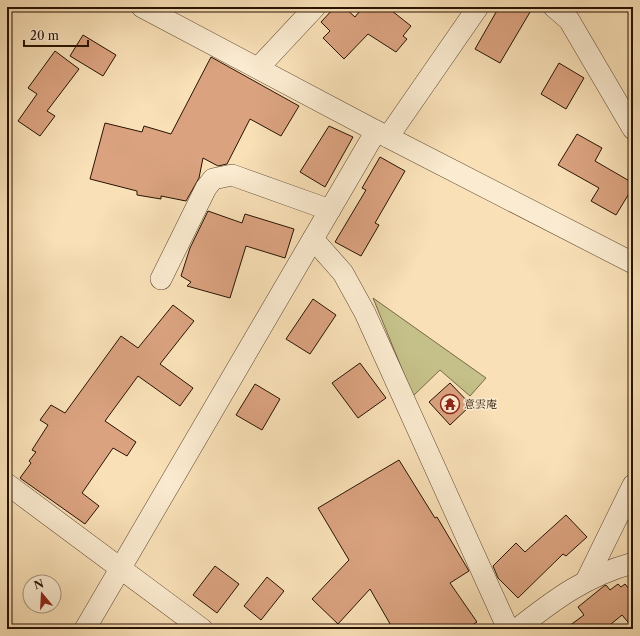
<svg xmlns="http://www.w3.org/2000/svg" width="640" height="636" font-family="'Libre Caslon Text','Noto Serif JP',serif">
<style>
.green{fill:#c5c089;stroke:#766a46}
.building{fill:#daa27f;stroke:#281303}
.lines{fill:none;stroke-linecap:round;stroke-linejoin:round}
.minor-casing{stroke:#5c4630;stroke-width:22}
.minor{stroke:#fbebd0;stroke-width:21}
.labels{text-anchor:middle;stroke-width:3;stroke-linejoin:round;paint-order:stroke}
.poi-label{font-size:11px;fill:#281303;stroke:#fbebd0;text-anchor:start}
</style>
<rect width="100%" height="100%" fill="#f9e0b7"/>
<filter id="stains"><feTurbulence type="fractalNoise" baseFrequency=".005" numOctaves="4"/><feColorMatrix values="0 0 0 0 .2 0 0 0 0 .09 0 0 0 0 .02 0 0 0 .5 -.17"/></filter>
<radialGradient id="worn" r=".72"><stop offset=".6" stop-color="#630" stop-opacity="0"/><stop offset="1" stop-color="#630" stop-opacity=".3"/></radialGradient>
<path class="green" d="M 373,298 L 486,378 L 470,396 L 440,370 L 413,396 Z"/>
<g class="building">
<path d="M 335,7 L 344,7 L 355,17 L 363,7 L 387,7 L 411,26 L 403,36 L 407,39 L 396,52 L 368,34 L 344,59 L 323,38 L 330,31 L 321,22 Z"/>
<path d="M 499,7 L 533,7 L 500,63 L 475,49 Z"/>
<path d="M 83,35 L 116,55 L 103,76 L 70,56 Z"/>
<path d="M 55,51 L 79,69 L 47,111 L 55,116 L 40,136 L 18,121 L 37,94 L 28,88 Z"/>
<path d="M 211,57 L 299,106 L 281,136 L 250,119 L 227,164 L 218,166 L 203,158 L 199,178 L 186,201 L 161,196 L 161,199 L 137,195 L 137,191 L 90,179 L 105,123 L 142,132 L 144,126 L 171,134 Z"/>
<path d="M 559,63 L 584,78 L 566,109 L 541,94 Z"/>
<path d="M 329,126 L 353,137 L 325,187 L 300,172 Z"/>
<path d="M 577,134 L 602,148 L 595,161 L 633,183 L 633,187 L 616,215 L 591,201 L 599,188 L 558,165 Z"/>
<path d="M 380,157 L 405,171 L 375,223 L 379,225 L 361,256 L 335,242 L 366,190 L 362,188 Z"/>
<path d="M 208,211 L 242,223 L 245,214 L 294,229 L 285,258 L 246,246 L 230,298 L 187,286 L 191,282 L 181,276 L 190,248 Z"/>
<path d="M 313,299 L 336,315 L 310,354 L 286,339 Z"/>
<path d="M 173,305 L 194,321 L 160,364 L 193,388 L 180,406 L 138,376 L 105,421 L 136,442 L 127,456 L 113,448 L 82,493 L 99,506 L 85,524 L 20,478 L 31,463 L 29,461 L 36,452 L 32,450 L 48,425 L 40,420 L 51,405 L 65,413 L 121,336 L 138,348 Z"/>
<path d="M 360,363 L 386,398 L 358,418 L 332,383 Z"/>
<path d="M 450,383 L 471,405 L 450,425 L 429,402 Z"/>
<path d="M 255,384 L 280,399 L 262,430 L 236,415 Z"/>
<path d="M 399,460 L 435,518 L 437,517 L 469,571 L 450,583 L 477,622 L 466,629 L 393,629 L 370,589 L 338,624 L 312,599 L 349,560 L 318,508 Z"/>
<path d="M 566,515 L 587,537 L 566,556 L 563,554 L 518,598 L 498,578 L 493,566 L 516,543 L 525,552 Z"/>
<path d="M 215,566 L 239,584 L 217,613 L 193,595 Z"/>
<path d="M 267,577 L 284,591 L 261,620 L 244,606 Z"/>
<path d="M 618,584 L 621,587 L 625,584 L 633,594 L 633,628 L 622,615 L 605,629 L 565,629 L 584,615 L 578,607 L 604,586 L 606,585 L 610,590 Z"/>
</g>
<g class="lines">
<g class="minor-casing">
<g id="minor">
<path d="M 142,7 L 376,131 L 633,263"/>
<path d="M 554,7 L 569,20 L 633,129"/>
<path d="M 258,68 L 315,7"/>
<path d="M 388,137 L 478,7"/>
<path d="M 313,239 L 343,273 L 365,313 L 508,629"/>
<path d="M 161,279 L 206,188 L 213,179 L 232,175 L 330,210"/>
<path d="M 7,484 L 202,629"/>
<path d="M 586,581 L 633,485"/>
<path d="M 85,629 L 376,131"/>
<path d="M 517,629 C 555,599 586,576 633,563"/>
</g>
</g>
<use href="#minor" class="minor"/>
</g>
<defs>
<g id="temple-ring" transform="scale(1)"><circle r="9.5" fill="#fbebd0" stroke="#8f2418" stroke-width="1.5"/><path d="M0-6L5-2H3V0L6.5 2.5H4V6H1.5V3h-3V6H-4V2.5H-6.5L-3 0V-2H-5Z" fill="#8f2418"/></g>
</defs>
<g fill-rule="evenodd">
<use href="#temple-ring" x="450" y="404"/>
</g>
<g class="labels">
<g class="poi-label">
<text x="464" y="408">意雲庵</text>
</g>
</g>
<rect width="640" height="636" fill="none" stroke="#f9e0b7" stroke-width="24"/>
<rect x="8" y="8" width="624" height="620" fill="none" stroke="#281303" stroke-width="2"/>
<rect x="12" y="12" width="616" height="612" fill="none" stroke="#281303"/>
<g transform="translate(42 594) rotate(342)"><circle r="19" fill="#fbebd0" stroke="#a7957e"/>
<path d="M0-3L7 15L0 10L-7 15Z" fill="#8f2418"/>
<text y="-6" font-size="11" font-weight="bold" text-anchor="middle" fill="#281303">N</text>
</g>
<path d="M24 40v6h64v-6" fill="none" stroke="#281303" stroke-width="2"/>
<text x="30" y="40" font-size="12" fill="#281303" stroke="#fbebd0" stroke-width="3" paint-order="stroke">20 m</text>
<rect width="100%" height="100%" filter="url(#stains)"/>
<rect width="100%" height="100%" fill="url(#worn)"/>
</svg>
